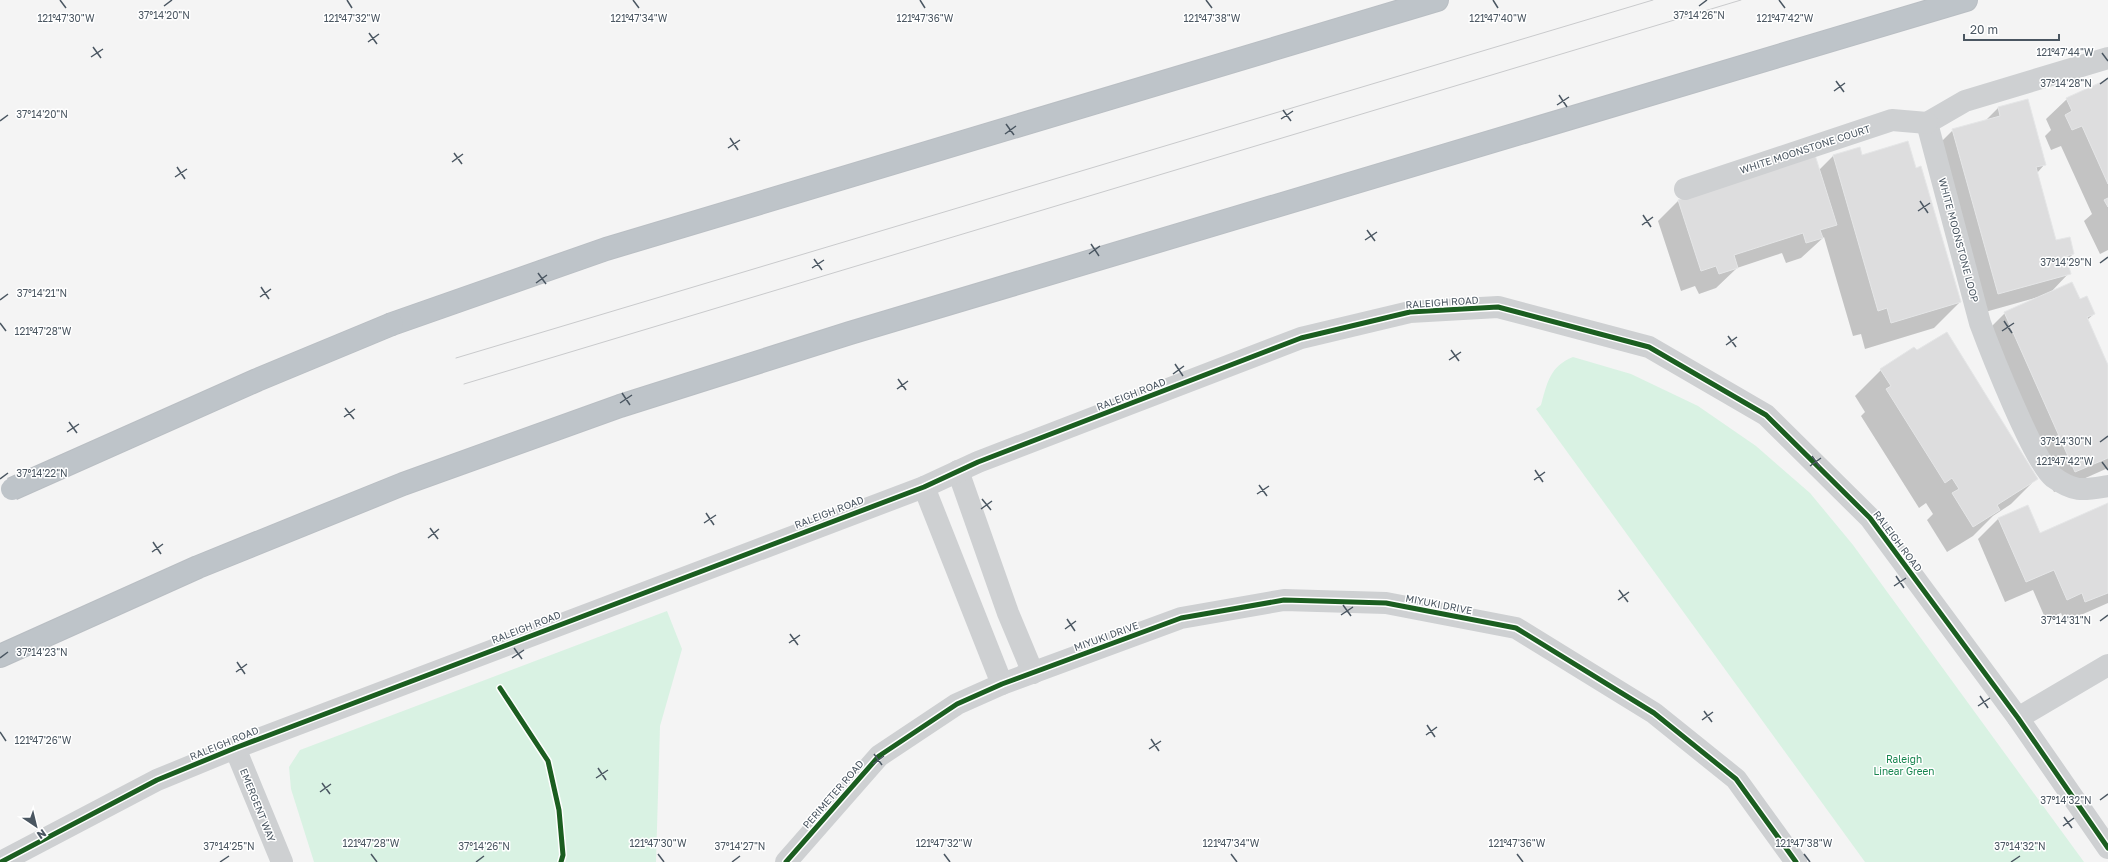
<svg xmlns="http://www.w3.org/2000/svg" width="2108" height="862" font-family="'Golos Text',sans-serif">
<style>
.green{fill:#d9f2e3}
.shadow{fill:#0003}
.building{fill:#ddddde;stroke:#e5e6e7}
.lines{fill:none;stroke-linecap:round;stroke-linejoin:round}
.motorway-casing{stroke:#b9bec3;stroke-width:24}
.minor{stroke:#ced0d2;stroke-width:22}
.tertiary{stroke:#ced0d2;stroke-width:22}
.motorway{stroke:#bec4c9;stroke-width:22}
.tram{stroke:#c9cacc;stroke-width:1}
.motorway-bridge-casing{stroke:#b9bec3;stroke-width:24;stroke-linecap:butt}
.motorway-bridge{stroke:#bec4c9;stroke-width:22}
.cycleway-casing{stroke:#fff;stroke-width:8}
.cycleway{stroke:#1b5e20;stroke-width:5}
.ticks{fill:none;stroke:#4a5661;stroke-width:1.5}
.labels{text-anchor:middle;stroke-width:3;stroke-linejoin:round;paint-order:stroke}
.street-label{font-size:10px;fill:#4a5661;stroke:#fff}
.park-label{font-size:10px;fill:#17864f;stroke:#fff}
.ticks-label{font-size:10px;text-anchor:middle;fill:#4a5661;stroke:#fff;stroke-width:3;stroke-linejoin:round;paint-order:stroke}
</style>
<rect width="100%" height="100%" fill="#f4f4f4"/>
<g class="green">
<path d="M 1573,357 L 1631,374 L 1698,406 L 1756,446 L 1810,493 L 1853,545 L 2084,862 L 1865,862 L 1536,409 L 1541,405 C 1547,383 1550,366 1573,357 Z"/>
<path d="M 667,611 L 682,649 L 660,726 L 656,862 L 314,862 L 291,789 L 289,767 L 300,750 Z"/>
</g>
<g class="shadow">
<path d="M 2108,80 L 2108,250 L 2100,254 L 2084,221 L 2092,214 L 2061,146 L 2051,150 L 2045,136 L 2051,130 L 2046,119 L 2067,99 Z"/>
<path d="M 2027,100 L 2045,164 L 2037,173 L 2055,242 L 2073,254 L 2066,261 L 2069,273 L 2050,293 L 2079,301 L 2094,314 L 2087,320 L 2108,367 L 2108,468 L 2054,492 L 1984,334 L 2005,313 L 2038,297 L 1978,314 L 1932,151 L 1953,130 L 1985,121 L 1998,108 Z"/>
<path d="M 1814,156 L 1819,170 L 1833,156 L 1862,156 L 1916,169 L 1960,302 L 1934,328 L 1865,349 L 1861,334 L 1853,336 L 1824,237 L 1801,258 L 1786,263 L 1782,253 L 1737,268 L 1716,288 L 1699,294 L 1695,286 L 1681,291 L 1658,221 L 1678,201 Z"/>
<path d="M 1881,370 L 2037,478 L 2011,504 L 1993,516 L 1973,536 L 1947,552 L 1927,520 L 1933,514 L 1926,503 L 1919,508 L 1861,416 L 1865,412 L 1855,396 Z"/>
<path d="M 2108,504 L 2108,603 L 2065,622 L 2061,613 L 2046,620 L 2033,590 L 2005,602 L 1978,539 L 1998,519 L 2040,534 Z"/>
</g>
<g class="building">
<path d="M 2108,79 L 2108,184 L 2082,126 L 2072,130 L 2065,115 L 2072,111 L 2066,98 Z"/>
<path d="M 2028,99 L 2046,165 L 2036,167 L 2056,240 L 2070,237 L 2074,254 L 2066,256 L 2071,274 L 1998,294 L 1952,129 L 2000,116 L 1998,107 Z"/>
<path d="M 1908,141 L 1916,168 L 1921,166 L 1961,302 L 1891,323 L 1887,308 L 1878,311 L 1833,155 L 1860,147 L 1862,155 Z"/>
<path d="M 1815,155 L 1837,225 L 1820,230 L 1823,238 L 1806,243 L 1803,233 L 1734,255 L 1738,268 L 1719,274 L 1716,266 L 1701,271 L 1678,200 Z"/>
<path d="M 2108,198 L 2108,207 L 2104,200 Z"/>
<path d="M 2072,282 L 2080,299 L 2087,296 L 2095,314 L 2087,317 L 2108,365 L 2108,458 L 2075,472 L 2004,312 Z"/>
<path d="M 1947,332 L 2038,479 L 1997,505 L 2000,510 L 1973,527 L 1952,493 L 1959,489 L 1952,478 L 1945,483 L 1886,389 L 1891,386 L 1880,369 L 1914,347 L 1917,350 Z"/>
<path d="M 2108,503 L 2108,593 L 2085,602 L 2082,593 L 2067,600 L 2054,570 L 2026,582 L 1998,518 L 2028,505 L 2040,533 Z"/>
</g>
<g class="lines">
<g class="motorway-casing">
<g id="motorway">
<path d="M 392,324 L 606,249 L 1437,0"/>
<path d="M 0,656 L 198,567 L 403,484 L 620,406 L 850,333 L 1966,0"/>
</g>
</g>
<g class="minor">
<path d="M 1927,123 L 1980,323 C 1990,350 2035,464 2053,477 C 2075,493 2084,490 2108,486"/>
<path d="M 1927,123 L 1965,101 L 2108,58"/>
<path d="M 1685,189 L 1892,120 L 1927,123"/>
<path d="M 235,748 L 282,862"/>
</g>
<g class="tertiary">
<path d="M 958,471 L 1008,613 L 1033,673"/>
<path d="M 924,487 L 1002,684"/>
<path d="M 2018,718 L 2108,665"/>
<path d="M 1,862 L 157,780 L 235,748 L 924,487 L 978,462 L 1301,338 L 1410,312 L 1498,307 L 1649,347 L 1766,415 L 1870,518 L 2018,718 L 2108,848"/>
<path d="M 786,862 L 879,756 L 957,704 L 1002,684 L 1181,618 L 1284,600 L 1386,603 L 1516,628 L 1654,713 L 1736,779 L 1796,862"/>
</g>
<use href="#motorway" class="motorway"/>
<g class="tram">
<path d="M 456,358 L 1653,0"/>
<path d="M 464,384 L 1741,0"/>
</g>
<g class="motorway-bridge-casing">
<path id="motorway-bridge" d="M 12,489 L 257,380 L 392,324"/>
</g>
<use href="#motorway-bridge" class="motorway-bridge"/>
<g class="cycleway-casing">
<g id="cycleway">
<path d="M 500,688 L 548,761 L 559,810 L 563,855 L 561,862"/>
<path d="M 1,862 L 157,780 L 235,748 L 924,487 L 978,462 L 1301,338 L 1410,312 L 1498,307 L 1649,347 L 1766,415 L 1870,518 L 2018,718 L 2108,848"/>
<path d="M 786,862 L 879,756 L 957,704 L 1002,684 L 1181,618 L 1284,600 L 1386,603 L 1516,628 L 1654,713 L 1736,779 L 1796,862"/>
</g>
</g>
<use href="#cycleway" class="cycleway"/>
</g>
<path class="ticks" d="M 60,0 L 66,8M 347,0 L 352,8M 633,0 L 639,8M 920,0 L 925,8M 1206,0 L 1212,8M 1493,0 L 1498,8M 1779,0 L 1785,8M 164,6 L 172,0M 1699,6 L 1707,0M 369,33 L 377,44M 368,42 L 379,34M 93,47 L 101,58M 2102,53 L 2108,61M 91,57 L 103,49M 1836,81 L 1844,92M 2100,84 L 2108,78M 1834,91 L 1845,83M 1559,95 L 1567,107M 1557,105 L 1569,97M 1283,110 L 1291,121M 1281,119 L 1293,111M 0,121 L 8,115M 1006,124 L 1014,135M 1005,134 L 1016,126M 730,138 L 738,150M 728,148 L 740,140M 454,153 L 462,164M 452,162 L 463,154M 177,167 L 185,179M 175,177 L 187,169M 1920,201 L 1928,213M 1918,211 L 1930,203M 1643,215 L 1651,227M 1642,225 L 1653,217M 1367,230 L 1375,241M 1365,240 L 1377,232M 1091,244 L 1099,256M 1089,254 L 1100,246M 814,259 L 822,270M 2100,263 L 2108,257M 812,268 L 824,260M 538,273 L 546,284M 536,283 L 547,275M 261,287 L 269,299M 260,297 L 271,289M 0,300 L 8,294M 2004,321 L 2012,333M 0,323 L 6,331M 2002,331 L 2014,323M 1728,336 L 1736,347M 1726,345 L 1737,337M 1451,350 L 1459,361M 1449,360 L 1461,352M 1175,364 L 1183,376M 1173,374 L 1184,366M 898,379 L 906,390M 897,389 L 908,381M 622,393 L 630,405M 620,403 L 632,395M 345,408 L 354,419M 344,417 L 355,409M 69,422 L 77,433M 67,432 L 79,424M 2100,442 L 2108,436M 1812,456 L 1820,467M 2102,462 L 2108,470M 1810,466 L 1821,458M 1535,470 L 1543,482M 0,479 L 8,473M 1534,480 L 1545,472M 1259,485 L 1267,496M 1257,494 L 1269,486M 982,499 L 991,510M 981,509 L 992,501M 706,513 L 714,525M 704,523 L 716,515M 430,528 L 438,539M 428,538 L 439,529M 153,542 L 161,554M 152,552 L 163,544M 1896,576 L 1904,588M 1894,586 L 1906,578M 1619,590 L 1628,602M 1618,600 L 1629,592M 1343,605 L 1351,616M 1341,615 L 1353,607M 1067,619 L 1075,631M 2100,621 L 2108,615M 1065,629 L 1076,621M 790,634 L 798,645M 789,643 L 800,635M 514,648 L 522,659M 0,658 L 8,652M 512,658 L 524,650M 237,662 L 245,674M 236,672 L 247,664M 1980,696 L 1988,708M 1978,706 L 1990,698M 1704,711 L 1712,722M 1702,720 L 1713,712M 1427,725 L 1435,737M 0,732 L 6,741M 1426,735 L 1437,727M 1151,739 L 1159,751M 1149,749 L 1161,741M 874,754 L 882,765M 873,764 L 884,756M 598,768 L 606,780M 596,778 L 608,770M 322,783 L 330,794M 320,792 L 331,784M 2100,800 L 2108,794M 2064,817 L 2072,828M 2063,826 L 2074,818M 371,854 L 377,862M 658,854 L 664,862M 944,854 L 950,862M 1231,854 L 1237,862M 1517,854 L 1523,862M 1804,854 L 1810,862M 220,862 L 229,856M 476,862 L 484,856M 732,862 L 740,856M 2011,862 L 2020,856"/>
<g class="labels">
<g class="street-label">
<text transform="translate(1805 149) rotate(-18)" y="4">WHITE MOONSTONE COURT</text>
<text transform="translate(1959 240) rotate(75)" y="4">WHITE MOONSTONE LOOP</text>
<text transform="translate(1442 302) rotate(-4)" y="4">RALEIGH ROAD</text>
<text transform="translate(1131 394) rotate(-21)" y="4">RALEIGH ROAD</text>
<text transform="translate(829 512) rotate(-21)" y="4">RALEIGH ROAD</text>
<text transform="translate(1898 541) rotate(53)" y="4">RALEIGH ROAD</text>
<text transform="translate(1439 604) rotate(11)" y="4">MIYUKI DRIVE</text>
<text transform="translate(526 627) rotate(-21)" y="4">RALEIGH ROAD</text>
<text transform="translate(1106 636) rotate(-20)" y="4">MIYUKI DRIVE</text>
<text transform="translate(224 743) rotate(-22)" y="4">RALEIGH ROAD</text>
<text transform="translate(833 794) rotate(-49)" y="4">PERIMETER ROAD</text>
<text transform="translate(258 805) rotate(68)" y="4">EMERGENT WAY</text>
</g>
<g class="park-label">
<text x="1904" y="763">Raleigh<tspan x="1904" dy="12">Linear Green</tspan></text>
</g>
</g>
<g class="ticks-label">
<text x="164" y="19">37°14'20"N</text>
<text x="1699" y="19">37°14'26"N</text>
<text x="66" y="22">121°47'30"W</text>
<text x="352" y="22">121°47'32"W</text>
<text x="639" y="22">121°47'34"W</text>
<text x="925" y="22">121°47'36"W</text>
<text x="1212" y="22">121°47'38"W</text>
<text x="1498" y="22">121°47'40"W</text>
<text x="1785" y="22">121°47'42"W</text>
<text x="2065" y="56">121°47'44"W</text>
<text x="2066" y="87">37°14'28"N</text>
<text x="42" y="118">37°14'20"N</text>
<text x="2066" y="266">37°14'29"N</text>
<text x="42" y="297">37°14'21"N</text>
<text x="43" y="335">121°47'28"W</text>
<text x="2066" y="445">37°14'30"N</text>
<text x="2065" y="465">121°47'42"W</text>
<text x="42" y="477">37°14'22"N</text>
<text x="2066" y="624">37°14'31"N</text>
<text x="42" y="656">37°14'23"N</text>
<text x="43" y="744">121°47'26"W</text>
<text x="2066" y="804">37°14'32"N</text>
<text x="371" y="847">121°47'28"W</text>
<text x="658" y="847">121°47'30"W</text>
<text x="944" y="847">121°47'32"W</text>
<text x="1231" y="847">121°47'34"W</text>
<text x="1517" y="847">121°47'36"W</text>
<text x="1804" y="847">121°47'38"W</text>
<text x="229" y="850">37°14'25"N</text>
<text x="484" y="850">37°14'26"N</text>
<text x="740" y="850">37°14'27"N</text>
<text x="2020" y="850">37°14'32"N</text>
</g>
<g transform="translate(36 826) rotate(145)" stroke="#ffffff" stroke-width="3" paint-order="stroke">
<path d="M0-3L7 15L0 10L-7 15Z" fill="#4a5661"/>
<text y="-6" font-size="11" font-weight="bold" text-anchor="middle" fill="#4a5661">N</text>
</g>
<path d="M1964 34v6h95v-6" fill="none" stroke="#4a5661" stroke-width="2"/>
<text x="1970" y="34" font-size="12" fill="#4a5661" stroke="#ffffff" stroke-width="3" paint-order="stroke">20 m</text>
</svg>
